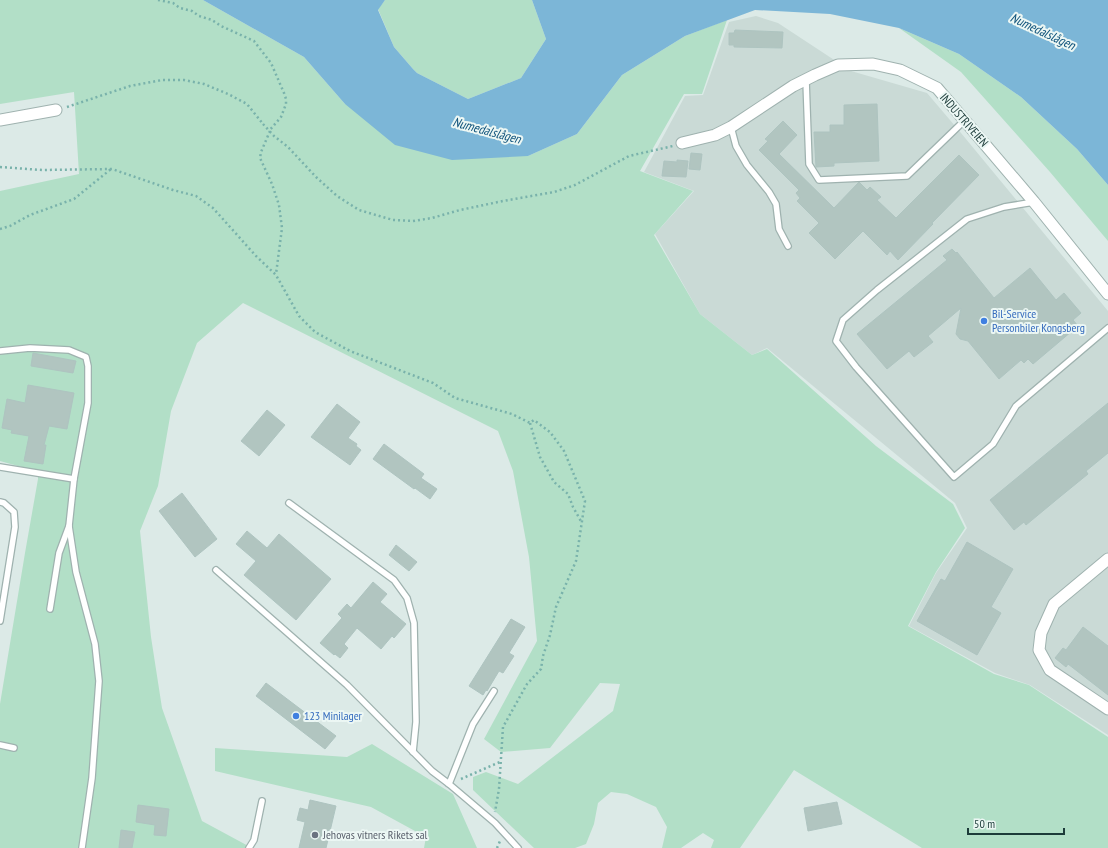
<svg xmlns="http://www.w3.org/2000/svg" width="1108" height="848" font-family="'PT Sans Narrow',sans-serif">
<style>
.built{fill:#cadad6}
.green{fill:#b2dfc7}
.water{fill:#7cb6d7}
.building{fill:#b1c5c0;stroke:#aec4c0}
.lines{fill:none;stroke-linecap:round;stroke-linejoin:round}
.service-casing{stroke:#9fb2af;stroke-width:8}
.minor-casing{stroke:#9fb2af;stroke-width:13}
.path{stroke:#79b2ab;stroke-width:2.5;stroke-dasharray:2 3;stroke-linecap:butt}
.service{stroke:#fff;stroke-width:5.5}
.minor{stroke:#fff;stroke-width:11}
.shop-dot{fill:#3f7fe0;stroke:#ecf7f4;stroke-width:1.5}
.worship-dot{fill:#6b7280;stroke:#ecf7f4;stroke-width:1.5}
.labels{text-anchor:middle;stroke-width:4;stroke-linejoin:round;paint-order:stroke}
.street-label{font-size:12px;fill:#1c3b39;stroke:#ecf7f4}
.shop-label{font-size:12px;fill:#366cbe;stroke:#ecf7f4;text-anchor:start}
.worship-label{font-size:12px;fill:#5b616d;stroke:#ecf7f4;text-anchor:start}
.water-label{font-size:13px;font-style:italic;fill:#11547c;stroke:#ecf7f4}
</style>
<rect width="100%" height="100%" fill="#dceae7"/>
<path class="built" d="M 756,16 L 778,23 L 851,71 L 927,93 L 961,133 L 1108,311 L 1108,735 L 1030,685 L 995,673 L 909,626 L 936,573 L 967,528 L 955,503 L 767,348 L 752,355 L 700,314 L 655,234 L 694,191 L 644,172 L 685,96 L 703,95 L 729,22 Z"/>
<g class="green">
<path d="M 0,0 L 203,0 L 304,57 L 345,104 L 528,156 L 577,134 L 622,75 L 685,36 L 727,20 L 702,94 L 684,94 L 640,171 L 693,191 L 654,235 L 700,314 L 752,355 L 767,349 L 876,446 L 953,504 L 965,528 L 936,572 L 908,626 L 994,674 L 1029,685 L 1108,737 L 1108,848 L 922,848 L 794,770 L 740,848 L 711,848 L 714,840 L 703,833 L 681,848 L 662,848 L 667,827 L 656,807 L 627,794 L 611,792 L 598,803 L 594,824 L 586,844 L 575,848 L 534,848 L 473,790 L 473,777 L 486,772 L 518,784 L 613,711 L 620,684 L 600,683 L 550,748 L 501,752 L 484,739 L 537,641 L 529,557 L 513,471 L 498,431 L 243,303 L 197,343 L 171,411 L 158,486 L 140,531 L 151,637 L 162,708 L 202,821 L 252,848 L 0,848 L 0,704 L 25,553 L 38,479 L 38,475 L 36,471 L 0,461 L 0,191 L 79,174 L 74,92 L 0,104 Z"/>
<path d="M 385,0 L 532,0 L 546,39 L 521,78 L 468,99 L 417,73 L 413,69 L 394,47 L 378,9 Z"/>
<path d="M 899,28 L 959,54 L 1021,97 L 1077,149 L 1108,185 L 1108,241 L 1050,172 L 961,72 Z"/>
<path d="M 372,744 L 453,794 L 477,848 L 424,848 L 426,837 L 371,807 L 215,771 L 215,748 L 347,757 Z"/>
</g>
<path class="water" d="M 203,0 L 385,0 L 378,10 L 394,47 L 413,69 L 417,73 L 468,99 L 521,78 L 546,39 L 532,0 L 1108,0 L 1108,185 L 1077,149 L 1021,97 L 959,54 L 899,28 L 830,14 L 755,10 L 685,36 L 622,75 L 577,134 L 528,156 L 452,160 L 395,145 L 345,104 L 304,57 Z"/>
<g class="building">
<path d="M 735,30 L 783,32 L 782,48 L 734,47 L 734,45 L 729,45 L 729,33 L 734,33 Z"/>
<path d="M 877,104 L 879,161 L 834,163 L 834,166 L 816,167 L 814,132 L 830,132 L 830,125 L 844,125 L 844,105 Z"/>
<path d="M 783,121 L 797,135 L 779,154 L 834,208 L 859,182 L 867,190 L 870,187 L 881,197 L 877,200 L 896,218 L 959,155 L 979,175 L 932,223 L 933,224 L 898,260 L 890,251 L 887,255 L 863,231 L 835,259 L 809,233 L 819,223 L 797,201 L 800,198 L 796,193 L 799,190 L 759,150 L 768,141 L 765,139 Z"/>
<path d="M 691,153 L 702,154 L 700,170 L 689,169 Z"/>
<path d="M 677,160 L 688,161 L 686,177 L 662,176 L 664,161 L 677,162 Z"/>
<path d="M 952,249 L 956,253 L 957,252 L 994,298 L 1030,268 L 1056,300 L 1064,293 L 1081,313 L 1073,320 L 1078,326 L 1033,364 L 1028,359 L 1024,363 L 1021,360 L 999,379 L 968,341 L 960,339 L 956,334 L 961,308 L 928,336 L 933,342 L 914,357 L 909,351 L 887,369 L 857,334 L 947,260 L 943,256 Z"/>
<path d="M 33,353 L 76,361 L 73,373 L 31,366 Z"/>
<path d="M 28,385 L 74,393 L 67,429 L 49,426 L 44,445 L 46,445 L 43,464 L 24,461 L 29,436 L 11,433 L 12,430 L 2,428 L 7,399 L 25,403 Z"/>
<path d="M 1108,403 L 1108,453 L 1086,471 L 1088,474 L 1061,496 L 1026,525 L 1024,522 L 1014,530 L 990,500 Z"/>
<path d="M 337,404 L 360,422 L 348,438 L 357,444 L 356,446 L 361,450 L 350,465 L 311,437 Z"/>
<path d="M 267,410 L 285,425 L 259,456 L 241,441 Z"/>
<path d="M 384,444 L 424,474 L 421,478 L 437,489 L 430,499 L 415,488 L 414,489 L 373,459 Z"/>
<path d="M 182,493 L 217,539 L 195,557 L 159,511 Z"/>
<path d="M 247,531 L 267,548 L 279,534 L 331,579 L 296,620 L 244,575 L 256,561 L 236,544 Z"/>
<path d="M 967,542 L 1013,569 L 991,607 L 1001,613 L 977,655 L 917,621 L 941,579 L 945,581 Z"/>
<path d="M 396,545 L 417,562 L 409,571 L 389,555 Z"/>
<path d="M 373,582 L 387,594 L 380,602 L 406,624 L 394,638 L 392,636 L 381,649 L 357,628 L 344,644 L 348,648 L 340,658 L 335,654 L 334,655 L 320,643 L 342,618 L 338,614 L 347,604 L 351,608 Z"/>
<path d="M 511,619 L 525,627 L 509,653 L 514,656 L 503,673 L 499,671 L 487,691 L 486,690 L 483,695 L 469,686 Z"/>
<path d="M 1083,627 L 1108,646 L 1108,695 L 1068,664 L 1066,667 L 1055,658 L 1063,648 L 1066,650 Z"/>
<path d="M 266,683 L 336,736 L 325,749 L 256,696 Z"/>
<path d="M 310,800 L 336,806 L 326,848 L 299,848 L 305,822 L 297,820 L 300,808 L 308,810 Z"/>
<path d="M 837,802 L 842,824 L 808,831 L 804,808 Z"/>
<path d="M 138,805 L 169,809 L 166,836 L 154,835 L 155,825 L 136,822 Z"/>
<path d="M 121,830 L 135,832 L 132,848 L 119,848 Z"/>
</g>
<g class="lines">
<g class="service-casing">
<g id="service">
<path d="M 806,80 L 809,164 L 819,180 L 907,176 L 965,120"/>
<path d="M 731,127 L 736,146 L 747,165 L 769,192 L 776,204 L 779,229 L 788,246"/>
<path d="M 1034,202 L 1004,207 L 967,219 L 877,290 L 843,320 L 836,341 L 856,367 L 954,477 L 993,444 L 1016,406 L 1108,328"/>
<path d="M 0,351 L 30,348 L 69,350 L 86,357 L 88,366 L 88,403 L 74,479 L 69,526 L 76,572 L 95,644 L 99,681 L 92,778 L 82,848"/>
<path d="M 0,467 L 74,479"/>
<path d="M 0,502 L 4,503 L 14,512 L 15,527 L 0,621"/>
<path d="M 289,503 L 394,580 L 407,598 L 414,623 L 416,722 L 413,752"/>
<path d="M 216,570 L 347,685 L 432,771 L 449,784 L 495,823 L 518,848"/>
<path d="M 50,609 L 59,553 L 69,526"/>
<path d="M 0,745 L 14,748"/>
<path d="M 449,784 L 473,724 L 494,691"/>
<path d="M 249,848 L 254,840 L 262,801"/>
</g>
</g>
<g class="minor-casing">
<g id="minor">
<path d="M 0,120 L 56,110"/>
<path d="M 682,143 L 715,135 L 731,127 L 793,86 L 815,75 L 838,65 L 873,64 L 900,70 L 937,88 L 1034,202 L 1108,294"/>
<path d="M 1108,559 L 1054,604 L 1041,633 L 1039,650 L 1050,670 L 1108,709"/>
</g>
</g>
<g class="path">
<path d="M 158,0 L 173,3 L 180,8 L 192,11 L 199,16 L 212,20 L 221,26 L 254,41 L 271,63 L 284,93 L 286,99 L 286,104 L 281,117 L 269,131"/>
<path d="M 67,107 L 130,86 L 162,80 L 184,80 L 204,84 L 228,94 L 247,104 L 263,124"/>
<path d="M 263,124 L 274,136 L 288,147 L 316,177 L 337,196 L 359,210 L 393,220 L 413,221 L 432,218 L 460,210 L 503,201 L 554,192 L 575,185 L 629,156 L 673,146"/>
<path d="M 270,131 L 261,152 L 260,158 L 272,184 L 279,205 L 282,228 L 276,274"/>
<path d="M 0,167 L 42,170 L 112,169 L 173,190 L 196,196 L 213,208 L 256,256 L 276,275 L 299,316 L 315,332 L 350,351 L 433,383 L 455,398 L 512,414 L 530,423 L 534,420 L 550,432 L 564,451 L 585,501 L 576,561 L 556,607 L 550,635 L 543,656 L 541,669 L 527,684 L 503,727 L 499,789 L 495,812"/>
<path d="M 0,229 L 10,226 L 30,215 L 74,199 L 111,169"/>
<path d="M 530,423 L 540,457 L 554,482 L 568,494 L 573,507 L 582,523"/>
<path d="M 461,779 L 500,762"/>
<path d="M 497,848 L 500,841"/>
</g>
<use href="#service" class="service"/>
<use href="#minor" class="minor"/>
</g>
<g class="shop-dot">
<circle cx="984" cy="321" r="4"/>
<circle cx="296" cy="716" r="4"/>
</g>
<circle class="worship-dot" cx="315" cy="835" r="4"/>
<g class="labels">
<g class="street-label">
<text transform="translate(964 120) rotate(49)" y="4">INDUSTRIVEIEN</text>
</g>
<g class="shop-label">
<text x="992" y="318">Bil-Service<tspan x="992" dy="14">Personbiler Kongsberg</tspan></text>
<text x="304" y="720">123 Minilager</text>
</g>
<g class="worship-label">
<text x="323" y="839">Jehovas vitners Rikets sal</text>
</g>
<g class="water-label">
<text transform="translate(1043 31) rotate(25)" y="5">Numedalslågen</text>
<text transform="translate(487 130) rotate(15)" y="5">Numedalslågen</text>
</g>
</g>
<path d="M968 828v6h96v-6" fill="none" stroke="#1c3b39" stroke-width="2"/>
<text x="974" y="828" font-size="12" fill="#1c3b39" stroke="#ecf7f4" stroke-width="3" paint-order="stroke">50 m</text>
</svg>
